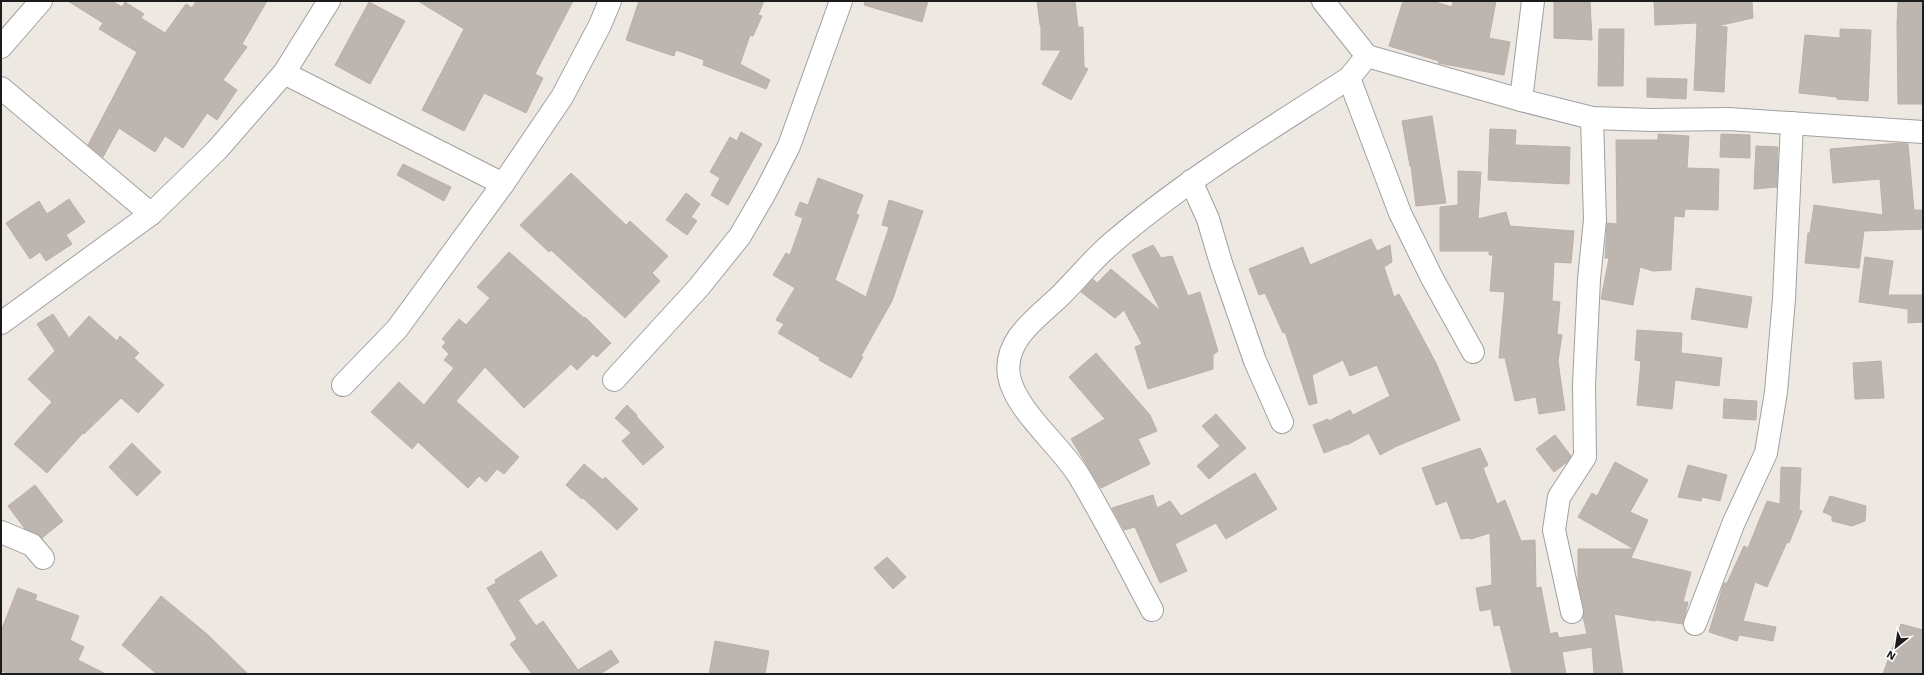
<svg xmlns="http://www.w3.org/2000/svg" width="1924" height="675" font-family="'Work Sans',sans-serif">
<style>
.building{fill:#bdb5af;stroke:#bdb0a6}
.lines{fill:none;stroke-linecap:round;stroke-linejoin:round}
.minor-casing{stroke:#a0a0a0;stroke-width:24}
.minor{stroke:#fff;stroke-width:22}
</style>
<rect width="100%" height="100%" fill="#ede9e2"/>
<g class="building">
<path d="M 68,1 L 112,1 L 122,7 L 125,2 L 144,14 L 141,18 L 165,33 L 186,4 L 192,8 L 196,1 L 267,1 L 242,44 L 247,47 L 223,80 L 237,90 L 217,120 L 207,113 L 183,148 L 165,136 L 155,152 L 119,128 L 103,157 L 88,145 L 137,52 L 99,29 L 103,23 Z"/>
<path d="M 418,1 L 573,1 L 535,74 L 543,78 L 526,113 L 484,93 L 464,131 L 422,110 L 464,29 Z"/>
<path d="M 639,1 L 764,1 L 758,15 L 762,16 L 753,36 L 750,35 L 740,64 L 770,80 L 766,89 L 703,65 L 704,60 L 676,50 L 674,56 L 626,40 Z"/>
<path d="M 865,1 L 928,1 L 922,22 L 864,5 Z"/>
<path d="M 1037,1 L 1075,1 L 1078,27 L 1083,27 L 1084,67 L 1088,69 L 1071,100 L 1042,84 L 1061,50 L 1041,50 L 1041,25 L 1040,25 Z"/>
<path d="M 1403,1 L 1432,1 L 1452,7 L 1453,1 L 1496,1 L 1489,38 L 1510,42 L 1504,75 L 1438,63 L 1439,61 L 1389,46 Z"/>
<path d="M 1554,1 L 1590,1 L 1592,40 L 1554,38 Z"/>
<path d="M 1654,1 L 1752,1 L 1753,18 L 1717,26 L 1727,27 L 1724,92 L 1694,90 L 1697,23 L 1655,25 Z"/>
<path d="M 1898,1 L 1923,1 L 1923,104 L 1898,104 L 1897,24 Z"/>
<path d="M 369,2 L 405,21 L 370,84 L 335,65 Z"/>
<path d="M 1599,29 L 1624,29 L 1623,86 L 1598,86 Z"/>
<path d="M 1840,29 L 1871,30 L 1868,101 L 1837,99 L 1837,97 L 1799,93 L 1805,35 L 1840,38 Z"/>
<path d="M 1647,78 L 1687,79 L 1686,99 L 1647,97 Z"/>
<path d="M 1432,116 L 1446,203 L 1416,206 L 1411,166 L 1410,166 L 1402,121 Z"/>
<path d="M 1490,129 L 1516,130 L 1515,145 L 1570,147 L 1569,184 L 1488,180 Z"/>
<path d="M 741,132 L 762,144 L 728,205 L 711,195 L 720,178 L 710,172 L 730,137 L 737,141 Z"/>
<path d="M 1658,134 L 1689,136 L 1687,168 L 1719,169 L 1718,210 L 1685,209 L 1684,217 L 1674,216 L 1671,270 L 1653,271 L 1640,267 L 1633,305 L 1601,299 L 1609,258 L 1605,258 L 1607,223 L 1617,224 L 1616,140 L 1658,140 Z"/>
<path d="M 1721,134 L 1750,135 L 1750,158 L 1720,157 Z"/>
<path d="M 1900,143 L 1908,144 L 1914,210 L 1923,210 L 1923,229 L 1864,231 L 1859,268 L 1805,263 L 1808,233 L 1810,233 L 1814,205 L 1883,215 L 1880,179 L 1833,183 L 1830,149 Z"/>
<path d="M 1756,146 L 1778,147 L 1777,187 L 1754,189 Z"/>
<path d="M 403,164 L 451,187 L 444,201 L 397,175 Z"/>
<path d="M 1458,171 L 1481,172 L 1478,219 L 1506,212 L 1510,226 L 1574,231 L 1571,263 L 1554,262 L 1552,301 L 1560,302 L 1557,334 L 1562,335 L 1558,361 L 1565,410 L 1539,414 L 1536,397 L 1515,401 L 1505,358 L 1499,358 L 1505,292 L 1490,291 L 1493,255 L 1489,255 L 1489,251 L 1440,251 L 1440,207 L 1458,205 Z"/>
<path d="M 571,173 L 626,225 L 630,221 L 668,256 L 652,273 L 660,281 L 625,318 L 551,250 L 549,252 L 520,225 Z"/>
<path d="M 818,178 L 863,195 L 856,214 L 859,215 L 835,280 L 866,297 L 889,227 L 882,225 L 889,200 L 923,211 L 892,301 L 861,356 L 863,357 L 851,378 L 819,360 L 820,358 L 778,333 L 784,324 L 776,320 L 795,288 L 773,275 L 786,253 L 790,255 L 803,218 L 795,215 L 800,202 L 808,205 Z"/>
<path d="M 686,193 L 700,204 L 691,217 L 697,221 L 687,235 L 666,220 Z"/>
<path d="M 69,199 L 85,222 L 66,235 L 72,244 L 46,261 L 40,252 L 30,259 L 6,223 L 39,201 L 47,214 Z"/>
<path d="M 1371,239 L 1377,251 L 1390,245 L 1392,262 L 1384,267 L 1394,297 L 1399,294 L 1436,363 L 1460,420 L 1397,446 L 1380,455 L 1369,433 L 1347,445 L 1347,444 L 1324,453 L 1313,425 L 1328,419 L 1329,421 L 1350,410 L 1353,415 L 1390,396 L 1377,365 L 1350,376 L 1343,360 L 1312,375 L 1317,403 L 1309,405 L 1285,332 L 1283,333 L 1265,293 L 1259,295 L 1249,269 L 1303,247 L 1310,265 Z"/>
<path d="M 1153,245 L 1161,258 L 1172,256 L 1188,296 L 1200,292 L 1218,351 L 1213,355 L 1213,369 L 1148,389 L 1135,347 L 1142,344 L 1124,310 L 1115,318 L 1081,292 L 1093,279 L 1097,283 L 1111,269 L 1161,311 L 1132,255 Z"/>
<path d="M 509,252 L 584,318 L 585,317 L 611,343 L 597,357 L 593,354 L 577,370 L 571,364 L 524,408 L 485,367 L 456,401 L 519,457 L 504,474 L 497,469 L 486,482 L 479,476 L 468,488 L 418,442 L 412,449 L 371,412 L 399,382 L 424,405 L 454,368 L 444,360 L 449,354 L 442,347 L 446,342 L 442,339 L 459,319 L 466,325 L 490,298 L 477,287 Z"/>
<path d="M 1865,257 L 1893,261 L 1888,295 L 1923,295 L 1923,322 L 1908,323 L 1908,309 L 1859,302 Z"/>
<path d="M 1696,288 L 1752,297 L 1747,328 L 1691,319 Z"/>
<path d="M 53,314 L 69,338 L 89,316 L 117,341 L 120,336 L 139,353 L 134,358 L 164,385 L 138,413 L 121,398 L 84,434 L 83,433 L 47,473 L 14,444 L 52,402 L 28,379 L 55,351 L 37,324 Z"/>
<path d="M 1637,330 L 1682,333 L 1681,353 L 1722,358 L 1719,386 L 1675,380 L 1672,409 L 1637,405 L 1641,361 L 1635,360 Z"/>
<path d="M 1096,353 L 1150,415 L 1157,431 L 1138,439 L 1150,464 L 1101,488 L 1071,439 L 1105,419 L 1069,377 Z"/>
<path d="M 1881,361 L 1884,398 L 1855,399 L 1853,363 Z"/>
<path d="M 1724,399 L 1757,401 L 1756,420 L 1723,418 Z"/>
<path d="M 627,405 L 637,415 L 636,416 L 664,447 L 643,465 L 622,441 L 631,433 L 615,418 Z"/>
<path d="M 1216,414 L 1246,448 L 1209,479 L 1197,466 L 1220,446 L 1202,426 Z"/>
<path d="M 1555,435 L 1571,456 L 1567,462 L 1554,472 L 1536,449 Z"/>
<path d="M 132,443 L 161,472 L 137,496 L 109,467 Z"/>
<path d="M 1480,448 L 1488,465 L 1483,468 L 1497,504 L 1505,500 L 1521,541 L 1535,540 L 1536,588 L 1541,587 L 1550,634 L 1557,632 L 1559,638 L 1587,634 L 1583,617 L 1584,609 L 1578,582 L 1578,549 L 1634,549 L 1578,517 L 1592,493 L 1597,496 L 1615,462 L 1648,480 L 1630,512 L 1648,520 L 1631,558 L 1691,572 L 1683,602 L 1688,602 L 1683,624 L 1656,620 L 1655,621 L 1614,614 L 1623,674 L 1594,674 L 1592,647 L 1562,652 L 1566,674 L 1512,674 L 1500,625 L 1494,626 L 1491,609 L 1480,611 L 1476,588 L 1492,585 L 1490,533 L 1471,539 L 1468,538 L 1461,539 L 1447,501 L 1436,505 L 1422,468 Z"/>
<path d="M 584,464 L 603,480 L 605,477 L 638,509 L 617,530 L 583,498 L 582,499 L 566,485 Z"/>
<path d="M 1688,465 L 1727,475 L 1720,501 L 1702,497 L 1701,501 L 1678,497 Z"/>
<path d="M 1781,467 L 1801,468 L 1799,510 L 1802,511 L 1789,543 L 1787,542 L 1767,587 L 1755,582 L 1743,621 L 1776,627 L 1773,641 L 1739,635 L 1737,641 L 1709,632 L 1724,583 L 1727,583 L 1744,546 L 1748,548 L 1767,501 L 1780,504 Z"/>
<path d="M 1255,473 L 1277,509 L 1226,539 L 1216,523 L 1175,544 L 1187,571 L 1160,583 L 1135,527 L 1124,530 L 1112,508 L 1153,495 L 1157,508 L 1170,501 L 1181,516 Z"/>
<path d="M 35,485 L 63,521 L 42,538 L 25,529 L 8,506 Z"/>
<path d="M 1830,496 L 1866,506 L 1865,521 L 1852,526 L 1832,521 L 1832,516 L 1823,512 Z"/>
<path d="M 541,551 L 557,576 L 518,600 L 536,626 L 543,621 L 578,670 L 611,650 L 619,662 L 600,674 L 532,674 L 510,644 L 517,639 L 487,588 L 496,583 L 495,580 Z"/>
<path d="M 887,557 L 906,577 L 893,589 L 874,568 Z"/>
<path d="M 18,588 L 37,595 L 35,600 L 79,616 L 70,640 L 84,647 L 78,660 L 106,674 L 9,674 L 1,671 L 1,631 Z"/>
<path d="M 161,596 L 207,634 L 248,674 L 157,674 L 122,645 Z"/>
<path d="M 1901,624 L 1923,630 L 1923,668 L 1921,674 L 1883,674 Z"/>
<path d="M 715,641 L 769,651 L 765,674 L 709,674 Z"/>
</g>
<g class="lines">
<g class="minor-casing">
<g id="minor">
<path d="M 1323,1 L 1367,56 L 1521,100 L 1592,118 L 1652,120 L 1729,119 L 1923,132"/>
<path d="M 1,47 L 41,1"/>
<path d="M 284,73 L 503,184"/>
<path d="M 1349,78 L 1400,213 L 1432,278 L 1473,352"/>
<path d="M 1,88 L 151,214"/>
<path d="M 1521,100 L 1533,1"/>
<path d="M 1191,181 L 1208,219 L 1221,263 L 1255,361 L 1282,422"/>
<path d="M 1,323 L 151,214 L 217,150 L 284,73 L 329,1"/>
<path d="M 614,380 L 699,287 L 740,236 L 766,191 L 789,146 L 841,1"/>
<path d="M 343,385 L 397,329 L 503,184 L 562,97 L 600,25 L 610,1"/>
<path d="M 1,532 L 32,545 L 43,558"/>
<path d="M 1152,610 C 1128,565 1105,519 1079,476 C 1061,446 1015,410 1009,376 C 1003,340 1037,318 1060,296 C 1078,278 1093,259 1112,243 C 1185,180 1269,130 1349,78 L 1367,56"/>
<path d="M 1572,612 L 1554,530 L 1559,497 L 1585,457 L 1584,384 L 1589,279 L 1595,220 L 1592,118"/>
<path d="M 1695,624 L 1734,522 L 1766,453 L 1776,392 L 1784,299 L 1792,123"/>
</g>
</g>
<use href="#minor" class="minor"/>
</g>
<rect width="1924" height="675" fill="none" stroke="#1c1c1c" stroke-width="4"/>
<g transform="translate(1896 647) rotate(210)" stroke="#ffffff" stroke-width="3" paint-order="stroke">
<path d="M0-3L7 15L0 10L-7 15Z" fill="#1c1c1c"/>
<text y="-6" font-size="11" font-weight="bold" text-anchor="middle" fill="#1c1c1c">N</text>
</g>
</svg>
